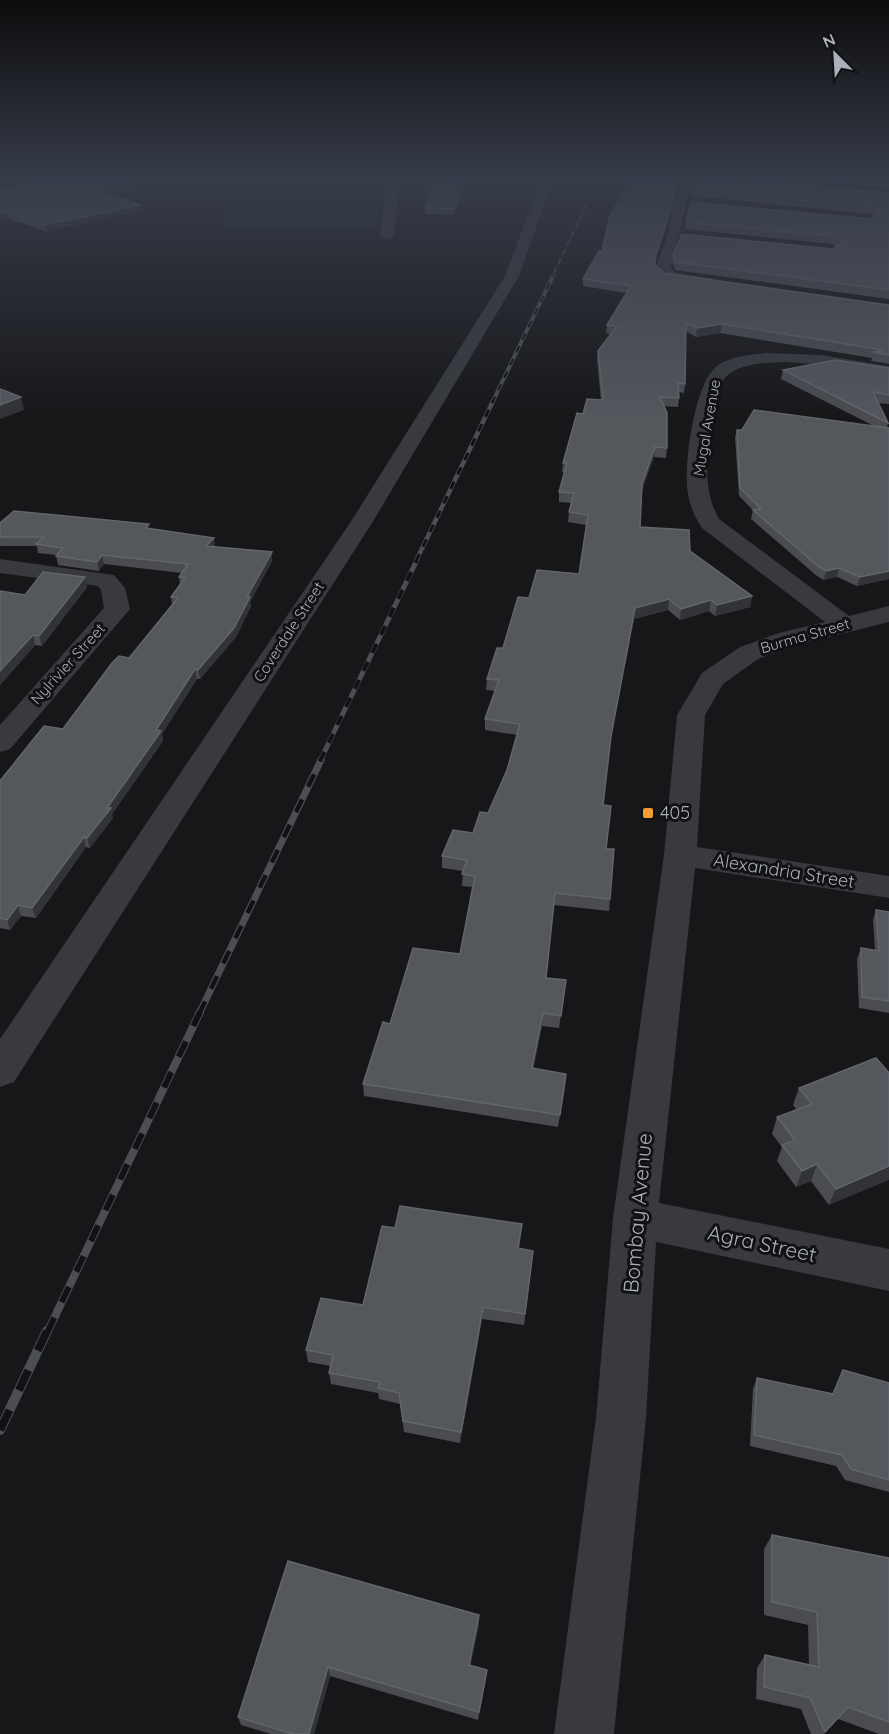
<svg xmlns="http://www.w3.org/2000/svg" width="889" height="1734" font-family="Quicksand,sans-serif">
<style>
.green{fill:#1f271f}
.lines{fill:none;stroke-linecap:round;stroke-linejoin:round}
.minor{fill:#383a3e;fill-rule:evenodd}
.rail-far6-casing{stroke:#4b4e53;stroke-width:2}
.rail-far5-casing{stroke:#4b4e53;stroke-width:4}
.rail-far4-casing{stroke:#4b4e53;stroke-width:4.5}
.rail-far3-casing{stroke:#4b4e53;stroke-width:5}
.rail-far2-casing{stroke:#4b4e53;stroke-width:7}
.rail-far1-casing{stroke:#4b4e53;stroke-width:8}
.rail-casing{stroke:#4b4e53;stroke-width:10}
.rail-far6{stroke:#121214;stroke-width:1.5;stroke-dasharray:5;stroke-linecap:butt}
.rail-far5{stroke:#121214;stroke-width:2;stroke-dasharray:7;stroke-linecap:butt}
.rail-far4{stroke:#121214;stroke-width:3;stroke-dasharray:8;stroke-linecap:butt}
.rail-far3{stroke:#121214;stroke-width:4;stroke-dasharray:10;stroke-linecap:butt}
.rail-far2{stroke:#121214;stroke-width:4.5;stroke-dasharray:14;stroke-linecap:butt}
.rail-far1{stroke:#121214;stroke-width:6;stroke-dasharray:17;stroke-linecap:butt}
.rail{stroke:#121214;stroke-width:8;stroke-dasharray:22;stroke-linecap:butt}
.wall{fill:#4a4c51}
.shaded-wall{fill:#313336}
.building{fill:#54575c;stroke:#62656b;stroke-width:1.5}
.poi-dot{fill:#f59c33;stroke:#121214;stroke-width:2}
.labels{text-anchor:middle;stroke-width:6;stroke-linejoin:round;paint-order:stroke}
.far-street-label{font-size:15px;fill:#a9b0b9;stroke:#121214}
.poi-label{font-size:18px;fill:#a9b0b9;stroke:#121214;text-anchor:start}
.street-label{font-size:18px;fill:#a9b0b9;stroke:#121214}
.near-street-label{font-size:21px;fill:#a9b0b9;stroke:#121214}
</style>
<rect width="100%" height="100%" fill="#171719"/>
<g class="green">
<path d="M 247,178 L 383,178 L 375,229 L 221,229 Z"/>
<path d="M 414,183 L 475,184 L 473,198 L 410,198 Z"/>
</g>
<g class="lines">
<g class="minor">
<path d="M 39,177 L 52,177 L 44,185 L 0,195 L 0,187 Z"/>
<path d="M 388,177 L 400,177 L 394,236 L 387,240 L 380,236 Z"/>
<path d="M 542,177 L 554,177 L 519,276 L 372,523 L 14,1082 L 0,1087 L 0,1039 L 350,523 L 505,276 Z"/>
<path d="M 682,177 L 694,177 C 684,207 680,238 670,268 L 677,273 L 714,279 L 716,282 L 714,285 L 668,280 L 655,269 L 668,234 L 674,201 Z"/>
<path d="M 766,353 L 821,355 L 889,366 L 889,376 C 856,370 739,344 721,384 C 715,397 714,419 711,434 C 706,462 704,493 719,519 L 849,616 L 889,606 L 889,622 L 797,645 L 758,659 L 723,684 L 705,715 L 697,847 L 889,876 L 889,898 L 695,868 L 659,1203 L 889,1249 L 889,1291 L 656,1242 L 646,1418 L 614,1734 L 554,1734 L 596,1418 L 613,1218 L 664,855 L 677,715 L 702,673 L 740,647 L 779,633 L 825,622 L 702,528 C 695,517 690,507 688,494 C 683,467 694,383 717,366 C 730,356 750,355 766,353 Z"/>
<path d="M 0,559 L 114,575 L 125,588 L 130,609 L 10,749 L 0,752 L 0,725 L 104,608 L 101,590 L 98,586 L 0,573 Z"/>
</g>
<g class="rail-far6-casing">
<path id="rail-far6" d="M 552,277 L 600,177"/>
</g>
<g class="rail-far5-casing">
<path id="rail-far5" d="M 492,403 L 553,276"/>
</g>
<g class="rail-far4-casing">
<path id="rail-far4" d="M 416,561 L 493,401"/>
</g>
<g class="rail-far3-casing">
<path id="rail-far3" d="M 320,761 L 417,560"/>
</g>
<g class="rail-far2-casing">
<path id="rail-far2" d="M 199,1014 L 321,760"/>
</g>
<g class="rail-far1-casing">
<path id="rail-far1" d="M 47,1333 L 200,1012"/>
</g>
<g class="rail-casing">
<path id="rail" d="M 0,1430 L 47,1331"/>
</g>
<use href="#rail-far6" class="rail-far6"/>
<use href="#rail-far5" class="rail-far5"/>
<use href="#rail-far4" class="rail-far4"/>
<use href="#rail-far3" class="rail-far3"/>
<use href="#rail-far2" class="rail-far2"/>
<use href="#rail-far1" class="rail-far1"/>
<use href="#rail" class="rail"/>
</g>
<g class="wall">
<path d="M 196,177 L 107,195 L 142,211 L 46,231 L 7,218 L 0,219 L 0,191 Z"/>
<path d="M 436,177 L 466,177 L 454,215 L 425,214 L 425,208 Z"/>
<path d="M 782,177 L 889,177 L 889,188 Z"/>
<path d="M 693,189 L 889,193 L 889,299 L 675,270 L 672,262 L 673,255 L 833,249 L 836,247 L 832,244 L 685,229 L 686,222 L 870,219 L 874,217 L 870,214 L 692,196 Z"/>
<path d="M 674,196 L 674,204 L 655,262 L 655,265 L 664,273 L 889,305 L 889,364 L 871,361 L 872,358 L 720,333 L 696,337 L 686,331 L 685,384 L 684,393 L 679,392 L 679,398 L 678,407 L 664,406 L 667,448 L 666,458 L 654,457 L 641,492 L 640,527 L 690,551 L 752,596 L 750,607 L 715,616 L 709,611 L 680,620 L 668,610 L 634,619 L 609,747 L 603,805 L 610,899 L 609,911 L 554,905 L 546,978 L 566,980 L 564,992 L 559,1028 L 542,1026 L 533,1069 L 565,1086 L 558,1127 L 364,1096 L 363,1084 L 390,1024 L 460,954 L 472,887 L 462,886 L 463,871 L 442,868 L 442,856 L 473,833 L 488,813 L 507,770 L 517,735 L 485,730 L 485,719 L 495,691 L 486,690 L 487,679 L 529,598 L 579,574 L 586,525 L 568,522 L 569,512 L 572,503 L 559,502 L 559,492 L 564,473 L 562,472 L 563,463 L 583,414 L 601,400 L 597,359 L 598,351 L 611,334 L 606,333 L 607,325 L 626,293 L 583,286 L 583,279 L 602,251 Z"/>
<path d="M 889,368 L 889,404 L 878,403 L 888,423 L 887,428 L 889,428 L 889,579 L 857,586 L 837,577 L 824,580 L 817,576 L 751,519 L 753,510 L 739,496 L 735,437 L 737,430 L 874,426 L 781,379 L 783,370 Z"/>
<path d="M 0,523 L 150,529 L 214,538 L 214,547 L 272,561 L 250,602 L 251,606 L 236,637 L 200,679 L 197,679 L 162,734 L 163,741 L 112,814 L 113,818 L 90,848 L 86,847 L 36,918 L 21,916 L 10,930 L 0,928 L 0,781 L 63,729 L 129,658 L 172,604 L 171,597 L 180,585 L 179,577 L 182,573 L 104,564 L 99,571 L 58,565 L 56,555 L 38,553 L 37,546 L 0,546 Z"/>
<path d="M 87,587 L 42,646 L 35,645 L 0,685 L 25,595 Z"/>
<path d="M 876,910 L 889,912 L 889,1013 L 859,1008 L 857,959 L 861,948 L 875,950 L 873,920 Z"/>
<path d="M 889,1073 L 829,1205 L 811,1181 L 796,1187 L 777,1161 L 782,1147 L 772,1134 L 777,1117 L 797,1110 L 793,1105 L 799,1088 Z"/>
<path d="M 522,1224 L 519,1248 L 532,1263 L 524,1325 L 482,1319 L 460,1443 L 404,1432 L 400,1404 L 379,1399 L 378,1393 L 331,1384 L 329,1373 L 331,1366 L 308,1362 L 306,1350 L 363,1305 L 395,1228 Z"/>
<path d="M 843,1370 L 889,1383 L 889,1492 L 845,1480 L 836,1466 L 750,1446 L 753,1389 L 757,1378 L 833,1394 Z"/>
<path d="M 772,1535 L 889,1558 L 889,1734 L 879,1734 L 838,1719 L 824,1734 L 811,1734 L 801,1709 L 756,1699 L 757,1668 L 765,1655 L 809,1665 L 808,1625 L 764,1615 L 764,1549 Z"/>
<path d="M 288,1561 L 479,1615 L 479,1625 L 470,1665 L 486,1678 L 478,1720 L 330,1676 L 314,1734 L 271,1734 L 241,1725 L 238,1717 Z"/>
</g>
<g class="shaded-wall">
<path d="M 8,177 L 30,177 L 0,185 L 0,179 Z"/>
<path d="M 169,177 L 196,177 L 97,197 L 96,191 Z"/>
<path d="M 464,177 L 466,177 L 454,215 L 455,209 Z"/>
<path d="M 679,177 L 681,177 L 672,200 L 673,194 Z"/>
<path d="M 674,198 L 674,204 L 654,265 L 655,257 Z"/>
<path d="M 141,205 L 142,211 L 46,231 L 44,225 Z"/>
<path d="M 6,212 L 7,218 L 0,219 L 0,213 Z"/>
<path d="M 722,324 L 720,333 L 696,337 L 697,328 Z"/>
<path d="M 21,397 L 24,410 L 0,419 L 0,405 Z"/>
<path d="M 655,447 L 654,457 L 641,494 L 642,484 Z"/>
<path d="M 214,538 L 215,547 L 208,555 L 206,546 Z"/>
<path d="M 272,552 L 272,561 L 250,602 L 251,606 L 236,637 L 200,679 L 198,670 L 247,597 Z"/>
<path d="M 102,555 L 104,564 L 99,571 L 97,562 Z"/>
<path d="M 839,568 L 837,577 L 824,580 L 826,571 Z"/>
<path d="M 889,571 L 889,579 L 857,586 L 860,577 Z"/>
<path d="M 85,577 L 87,587 L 42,646 L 39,636 Z"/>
<path d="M 752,596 L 750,607 L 715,616 L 717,605 Z"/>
<path d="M 669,599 L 668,610 L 634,619 L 609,747 L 611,736 L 635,608 Z"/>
<path d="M 711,600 L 709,611 L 680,620 L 681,609 Z"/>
<path d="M 33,635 L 35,645 L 0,685 L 0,671 Z"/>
<path d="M 195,669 L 197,679 L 162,734 L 163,741 L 112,814 L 113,818 L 90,848 L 87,838 Z"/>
<path d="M 84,837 L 86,847 L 36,918 L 32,908 Z"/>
<path d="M 18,905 L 21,916 L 10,930 L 7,920 Z"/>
<path d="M 543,1013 L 542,1026 L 531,1081 L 532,1068 Z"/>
<path d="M 817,1164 L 811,1181 L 796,1187 L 802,1171 Z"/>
<path d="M 889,1166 L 889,1180 L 829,1205 L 836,1189 Z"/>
<path d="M 483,1307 L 482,1319 L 460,1443 L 461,1432 Z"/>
<path d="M 479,1615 L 479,1625 L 469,1674 L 469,1665 Z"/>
<path d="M 328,1667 L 330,1676 L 314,1734 L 309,1734 Z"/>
<path d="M 487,1670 L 486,1678 L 478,1720 L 479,1712 Z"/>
</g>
<g class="building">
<path d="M 47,177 L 169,177 L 96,191 L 141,205 L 44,225 L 6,212 L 0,213 L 0,191 L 43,182 Z"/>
<path d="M 436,177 L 464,177 L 455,209 L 425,208 Z"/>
<path d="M 633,177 L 679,177 L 673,194 L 674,198 L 655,257 L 655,265 L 664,273 L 889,305 L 889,355 L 873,352 L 883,350 L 722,324 L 697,328 L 686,323 L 685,384 L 678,383 L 679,398 L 660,397 L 667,413 L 667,448 L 655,447 L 642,484 L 640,527 L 689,530 L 690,551 L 752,596 L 717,605 L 711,600 L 681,609 L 669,599 L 635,608 L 611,736 L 603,805 L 611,806 L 606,849 L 614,849 L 610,899 L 555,893 L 546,978 L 566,980 L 561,1016 L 543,1013 L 532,1068 L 566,1074 L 560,1115 L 363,1084 L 383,1022 L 390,1024 L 413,948 L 460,954 L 475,876 L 462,874 L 467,860 L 442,856 L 453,830 L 473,833 L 480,812 L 488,813 L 507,770 L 520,724 L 485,719 L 499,680 L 487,679 L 497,648 L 503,648 L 518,597 L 529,598 L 537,570 L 579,574 L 588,515 L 569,512 L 574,493 L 559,492 L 567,463 L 563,463 L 577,413 L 583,414 L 587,399 L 603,400 L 598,351 L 617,326 L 607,325 L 631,286 L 583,279 L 599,251 L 602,251 L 610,216 Z"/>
<path d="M 695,177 L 731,177 L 889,193 L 889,290 L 676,262 L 673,255 L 682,234 L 833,249 L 843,243 L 834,236 L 686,222 L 691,202 L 870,219 L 880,214 L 872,207 L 693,189 Z"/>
<path d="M 848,177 L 889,177 L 889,181 Z"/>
<path d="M 835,360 L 889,368 L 889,395 L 873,392 L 888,423 L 783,370 Z"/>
<path d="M 0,389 L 21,397 L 0,405 Z"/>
<path d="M 754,410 L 889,428 L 889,571 L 860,577 L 839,568 L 826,571 L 819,567 L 753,510 L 761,509 L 740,488 L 737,430 L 742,430 Z"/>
<path d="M 14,511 L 149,524 L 146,528 L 214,538 L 206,546 L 272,552 L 247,597 L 250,597 L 234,628 L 198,670 L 195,669 L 156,730 L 161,731 L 107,808 L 111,808 L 87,838 L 84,837 L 32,908 L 18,905 L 7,920 L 0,918 L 0,781 L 44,726 L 63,729 L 112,663 L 119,656 L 129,658 L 178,598 L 171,597 L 185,578 L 179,577 L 188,564 L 102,555 L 97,562 L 56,556 L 63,548 L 36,544 L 44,537 L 0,537 L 0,523 Z"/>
<path d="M 43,572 L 85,577 L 39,636 L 33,635 L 0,671 L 0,591 L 25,595 Z"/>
<path d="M 876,910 L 889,912 L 889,1001 L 862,997 L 861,948 L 879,951 Z"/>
<path d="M 876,1058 L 889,1073 L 889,1166 L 836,1189 L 817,1164 L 802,1171 L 782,1145 L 795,1140 L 777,1117 L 812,1104 L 799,1088 Z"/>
<path d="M 400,1206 L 522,1224 L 518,1248 L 533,1251 L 525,1314 L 483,1307 L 461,1432 L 403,1421 L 399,1393 L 378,1388 L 380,1382 L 329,1373 L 333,1355 L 306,1350 L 321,1298 L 363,1305 L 382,1226 L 395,1228 Z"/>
<path d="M 843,1370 L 889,1383 L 889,1480 L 851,1469 L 842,1455 L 754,1435 L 757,1378 L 833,1394 Z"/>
<path d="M 772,1535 L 889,1558 L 889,1722 L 848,1707 L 825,1732 L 810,1698 L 764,1687 L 765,1655 L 819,1667 L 817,1612 L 772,1602 Z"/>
<path d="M 288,1561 L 479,1615 L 469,1665 L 487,1670 L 479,1712 L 328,1667 L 309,1734 L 293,1734 L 238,1717 Z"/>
</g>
<linearGradient id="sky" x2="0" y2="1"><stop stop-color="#0d0d0e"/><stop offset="0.42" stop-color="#363c49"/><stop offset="1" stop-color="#363c49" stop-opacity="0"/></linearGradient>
<rect width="889" height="420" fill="url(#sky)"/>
<rect class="poi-dot" x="642" y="807" width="12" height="12" rx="3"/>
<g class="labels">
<g class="far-street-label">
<text transform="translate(707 428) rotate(-80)" y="5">Mugal Avenue</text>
<text transform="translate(289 632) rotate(-57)" y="5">Coverdale Street</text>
<text transform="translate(805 636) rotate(-16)" y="5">Burma Street</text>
<text transform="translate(68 664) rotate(-48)" y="5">Nylrivier Street</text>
</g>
<g class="poi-label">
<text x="660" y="819">405</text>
</g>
<g class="street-label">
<text transform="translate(784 871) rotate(9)" y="6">Alexandria Street</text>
</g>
<g class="near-street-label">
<text transform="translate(638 1213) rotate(-85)" y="7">Bombay Avenue</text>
<text transform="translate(762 1244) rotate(12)" y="7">Agra Street</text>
</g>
</g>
<g transform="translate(835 54) rotate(336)" stroke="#121214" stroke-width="4.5" paint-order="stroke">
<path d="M0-4.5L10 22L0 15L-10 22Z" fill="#a9b0b9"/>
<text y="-9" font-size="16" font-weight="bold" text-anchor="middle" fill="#a9b0b9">N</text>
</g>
</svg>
